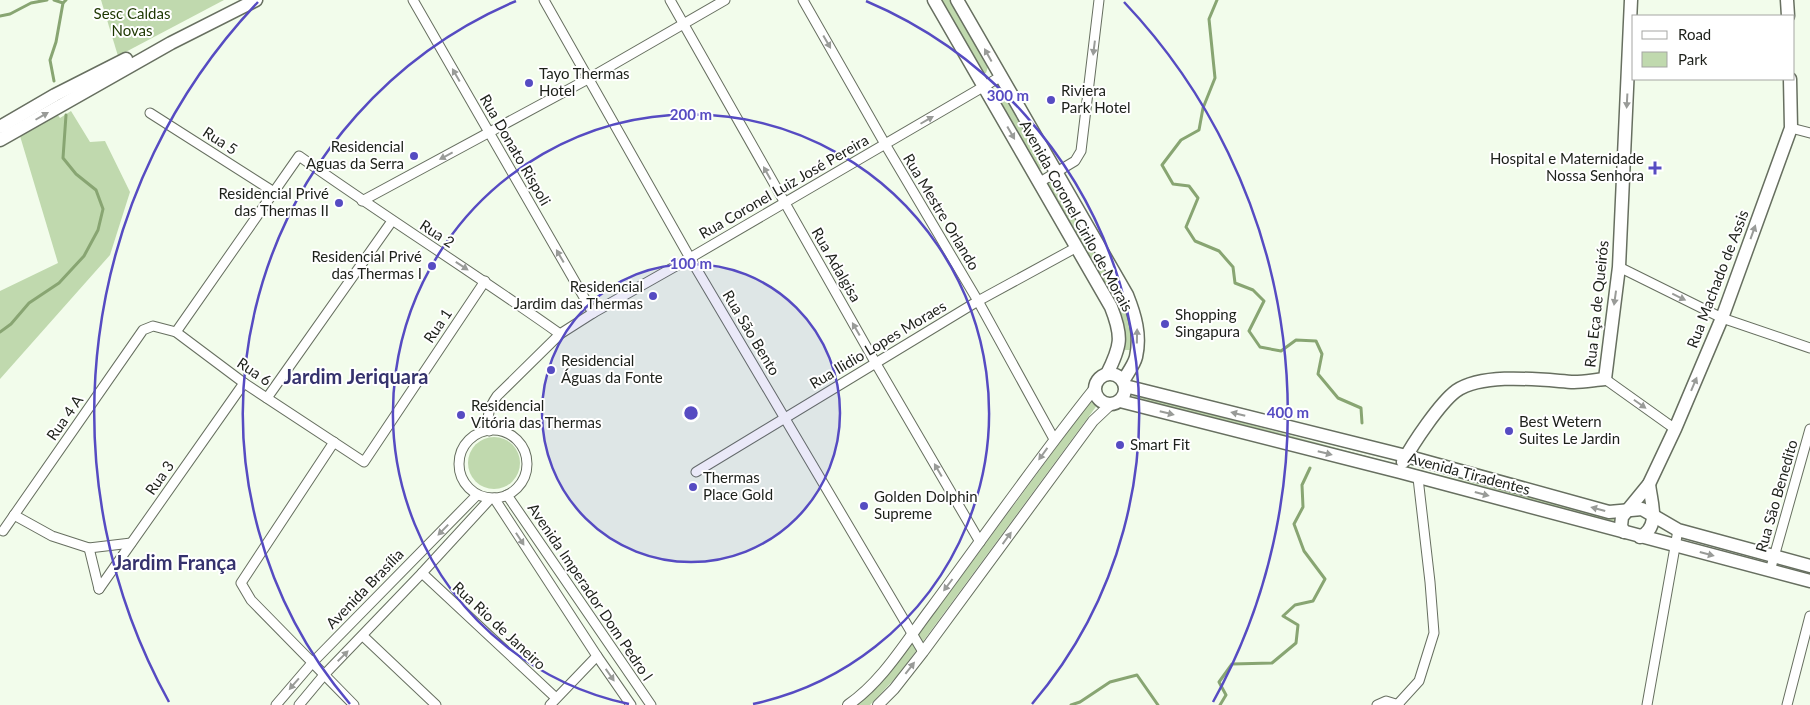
<svg xmlns="http://www.w3.org/2000/svg" width="1810" height="705" font-family="Lato,sans-serif">
<style>
.green{fill:#c0d9ae}
.lines{fill:none;stroke-linecap:round;stroke-linejoin:round}
.stream{stroke:#88a572;stroke-width:3}
.minor-casing{stroke:#676f60;stroke-width:11}
.tertiary-casing{stroke:#676f60;stroke-width:12}
.secondary-casing{stroke:#676f60;stroke-width:15}
.minor{stroke:#fff;stroke-width:9}
.tertiary{stroke:#fff;stroke-width:10}
.secondary{stroke:#fff;stroke-width:12}
.oneway{fill:#999b98}
.ring{fill:none;stroke:#564bc2;stroke-width:2.5}
.poi-dot{fill:#564bc2;stroke:#fff;stroke-width:2}
.labels{text-anchor:middle;stroke-width:4;stroke-linejoin:round;paint-order:stroke}
.park-label{font-size:15px;fill:#1d3700;stroke:#fff}
.poi-label{font-size:15px;fill:#1d201a;stroke:#fff;text-anchor:start}
.street-label{font-size:15px;fill:#1d201a;stroke:#fff}
.district-label{font-size:20px;font-weight:bold;fill:#35326d;stroke:#fff}
.centre{fill:#564bc2;stroke:#fff;stroke-width:2.5}
.ring-label{font-size:15px;text-anchor:middle;font-weight:bold;fill:#564bc2;stroke:#fff;stroke-width:4;stroke-linejoin:round;paint-order:stroke}
</style>
<rect width="100%" height="100%" fill="#f2fceb"/>
<g class="green">
<path d="M 101,0 L 224,0 L 118,56 Z"/>
<path d="M 940,0 L 950,0 L 988,67 L 986,73 L 983,73 Z"/>
<path d="M 999,89 L 1002,91 L 1045,163 L 1043,169 L 1037,168 L 995,95 L 995,92 Z"/>
<path d="M 71,111 L 90,142 L 105,141 L 130,192 L 110,255 L 0,379 L 0,291 L 58,263 L 20,136 L 57,114 L 60,118 Z"/>
<path d="M 1051,181 L 1056,184 L 1127,312 C 1130,324 1135,339 1130,350 L 1125,350 L 1125,333 L 1120,315 L 1048,187 L 1048,183 Z"/>
<path d="M 1137,394 L 1396,464 L 1395,467 L 1135,399 L 1133,396 Z"/>
<path d="M 1092,400 L 1095,401 L 1097,405 L 1095,408 L 899,674 L 870,705 L 857,705 L 879,685 L 891,672 L 1089,403 Z"/>
<circle cx="494" cy="463" r="26"/>
<path d="M 1408,467 L 1618,519 L 1617,526 L 1406,469 Z"/>
</g>
<g class="lines">
<g class="stream">
<path d="M 54,0 L 63,3"/>
<path d="M 1217,0 L 1209,19 L 1215,78 L 1203,108 L 1199,130 L 1181,140 L 1162,165 L 1173,184 L 1189,186 L 1198,198 L 1186,227 L 1195,241 L 1219,251 L 1233,267 L 1235,283 L 1253,290 L 1264,301 L 1249,331 L 1260,347 L 1281,351 L 1296,340 L 1316,341 L 1322,354 L 1318,374 L 1338,398 L 1361,408 L 1362,423"/>
<path d="M 0,16 L 10,14 L 31,3 L 47,0"/>
<path d="M 54,81 L 50,60 L 56,42 L 63,3 L 66,0"/>
<path d="M 0,332 L 11,324 L 29,303 L 59,283 L 84,256 L 98,230 L 103,209 L 96,190 L 76,174 L 63,158 L 66,115"/>
<path d="M 1071,705 L 1080,702 L 1110,682 L 1137,675 L 1158,705"/>
<path d="M 1220,705 L 1226,695 L 1219,682 L 1232,664 L 1272,663 L 1296,643 L 1298,625 L 1283,616 L 1295,605 L 1313,601 L 1325,579 L 1304,551 L 1294,524 L 1303,507 L 1302,485 L 1310,468"/>
</g>
<g class="minor-casing">
<g id="minor">
<path d="M 413,0 L 593,313"/>
<path d="M 544,0 L 690,258 L 923,652"/>
<path d="M 670,0 L 875,362 L 980,542"/>
<path d="M 803,0 L 885,144 L 978,301 L 1054,439"/>
<path d="M 150,113 L 274,192"/>
<path d="M 1791,128 L 1810,133"/>
<path d="M 1040,182 L 1075,161 L 1081,151 L 1099,0"/>
<path d="M 362,201 L 588,79 L 725,0"/>
<path d="M 1619,267 L 1722,318 L 1810,348"/>
<path d="M 176,332 L 299,156 C 385,217 474,273 560,334"/>
<path d="M 1605,379 L 1675,429"/>
<path d="M 267,398 L 392,221"/>
<circle cx="493" cy="464" r="34"/>
<path d="M 489,431 C 487,416 488,409 497,396 L 560,334 L 593,313 L 690,258 L 1000,77"/>
<path d="M 334,442 L 241,583 L 251,600 L 354,705"/>
<path d="M 696,472 L 978,301 L 1077,247"/>
<path d="M 507,495 L 651,705"/>
<path d="M 494,498 L 597,656 L 631,705"/>
<path d="M 14,515 L 52,536 L 89,548 L 131,543"/>
<path d="M 3,531 L 143,330 L 153,326 L 176,332 L 244,383 L 364,462 L 485,281"/>
<path d="M 89,548 L 99,589"/>
<path d="M 1770,571 L 1810,429"/>
<path d="M 422,573 L 556,698"/>
<path d="M 99,589 L 244,383"/>
<path d="M 363,636 L 436,705"/>
<path d="M 1398,704 L 1419,681 L 1434,633 L 1430,582 L 1418,478"/>
<path d="M 276,705 L 312,663 L 477,495"/>
<path d="M 299,705 L 324,675 L 422,573 L 490,499"/>
<path d="M 550,705 L 597,656"/>
<path d="M 1377,705 L 1386,701 L 1399,705"/>
<path d="M 1647,705 L 1678,530"/>
<path d="M 1787,705 L 1810,616"/>
</g>
</g>
<g class="tertiary-casing">
<g id="tertiary">
<path d="M 848,705 C 883,681 906,641 932,607 C 986,534 1038,459 1095,388"/>
<path d="M 878,705 L 894,689 L 923,652 L 1093,421 L 1110,405"/>
</g>
</g>
<g class="secondary-casing">
<g id="secondary">
<path d="M 934,0 L 1111,307 C 1123,337 1121,346 1107,374"/>
<path d="M 957,0 L 1127,295 C 1135,315 1141,335 1136,357 C 1134,365 1127,374 1123,381"/>
<path d="M 1787,0 L 1788,16"/>
<path d="M 0,127 L 55,95 L 126,59"/>
<path d="M 0,140 L 171,43 L 256,0"/>
<circle cx="1110" cy="389" r="15"/>
<path d="M 1125,386 L 1406,456 L 1609,512 L 1642,509 L 1678,530 L 1810,566"/>
<path d="M 1120,401 L 1400,472 L 1810,581"/>
<path d="M 1403,462 C 1413,443 1440,403 1456,391 C 1484,372 1542,380 1574,382 C 1584,382 1594,380 1605,379 L 1619,267 L 1631,0"/>
<path d="M 1624,532 L 1621,526 L 1622,517 L 1649,484 L 1675,429 L 1722,318 L 1791,128 L 1790,79"/>
<path d="M 1640,537 C 1661,527 1651,503 1649,484"/>
</g>
</g>
<use href="#minor" class="minor"/>
<use href="#tertiary" class="tertiary"/>
<use href="#secondary" class="secondary"/>
</g>
<defs><path id="oneway-solid" d="M-6-.8H1V-3.2L6.5 0L1 3.2V.8H-6Z" transform="scale(1.25)"/></defs>
<g class="oneway">
<use href="#oneway-solid" transform="translate(827 42) rotate(60)"/>
<use href="#oneway-solid" transform="translate(1094 48) rotate(97)"/>
<use href="#oneway-solid" transform="translate(988 55) rotate(-119)"/>
<use href="#oneway-solid" transform="translate(456 75) rotate(-120)"/>
<use href="#oneway-solid" transform="translate(1627 101) rotate(93)"/>
<use href="#oneway-solid" transform="translate(42 116) rotate(-30)"/>
<use href="#oneway-solid" transform="translate(927 120) rotate(-30)"/>
<use href="#oneway-solid" transform="translate(1011 133) rotate(60)"/>
<use href="#oneway-solid" transform="translate(446 156) rotate(152)"/>
<use href="#oneway-solid" transform="translate(767 173) rotate(-119)"/>
<use href="#oneway-solid" transform="translate(1753 232) rotate(-70)"/>
<use href="#oneway-solid" transform="translate(560 256) rotate(-120)"/>
<use href="#oneway-solid" transform="translate(462 266) rotate(33)"/>
<use href="#oneway-solid" transform="translate(1679 297) rotate(26)"/>
<use href="#oneway-solid" transform="translate(1615 298) rotate(98)"/>
<use href="#oneway-solid" transform="translate(856 329) rotate(-120)"/>
<use href="#oneway-solid" transform="translate(1137 336) rotate(-89)"/>
<use href="#oneway-solid" transform="translate(1694 384) rotate(-67)"/>
<use href="#oneway-solid" transform="translate(1640 404) rotate(35)"/>
<use href="#oneway-solid" transform="translate(1167 413) rotate(14)"/>
<use href="#oneway-solid" transform="translate(1238 414) rotate(-166)"/>
<use href="#oneway-solid" transform="translate(1325 453) rotate(14)"/>
<use href="#oneway-solid" transform="translate(1043 454) rotate(126)"/>
<use href="#oneway-solid" transform="translate(938 470) rotate(-120)"/>
<use href="#oneway-solid" transform="translate(1482 494) rotate(15)"/>
<use href="#oneway-solid" transform="translate(1598 509) rotate(-165)"/>
<use href="#oneway-solid" transform="translate(443 530) rotate(134)"/>
<use href="#oneway-solid" transform="translate(1007 538) rotate(-54)"/>
<use href="#oneway-solid" transform="translate(520 539) rotate(57)"/>
<use href="#oneway-solid" transform="translate(1707 554) rotate(15)"/>
<use href="#oneway-solid" transform="translate(948 585) rotate(127)"/>
<use href="#oneway-solid" transform="translate(343 656) rotate(-45)"/>
<use href="#oneway-solid" transform="translate(910 668) rotate(-52)"/>
<use href="#oneway-solid" transform="translate(610 675) rotate(55)"/>
<use href="#oneway-solid" transform="translate(294 684) rotate(131)"/>
</g>
<circle cx="691" cy="413" r="149" fill="#564bc2" fill-opacity=".12"/>
<g class="ring">
<circle cx="691" cy="413" r="149"/>
<path d="M629 704A298 298 0 1 1 753 704"/>
<path d="M350 704A448 448 0 0 1 516 1M866 1A448 448 0 0 1 1032 704"/>
<path d="M169 702A597 597 0 0 1 258 2M1124 2A597 597 0 0 1 1213 702"/>
</g>
<g class="poi-dot">
<circle cx="529" cy="83" r="5"/>
<circle cx="1051" cy="100" r="5"/>
<circle cx="414" cy="156" r="5"/>
<path d="M1652.5 160.5h5v5h5v5h-5v5h-5v-5h-5v-5h5z"/>
<circle cx="339" cy="203" r="5"/>
<circle cx="432" cy="266" r="5"/>
<circle cx="653" cy="296" r="5"/>
<circle cx="1165" cy="324" r="5"/>
<circle cx="551" cy="370" r="5"/>
<circle cx="461" cy="415" r="5"/>
<circle cx="1509" cy="431" r="5"/>
<circle cx="1120" cy="445" r="5"/>
<circle cx="693" cy="487" r="5"/>
<circle cx="864" cy="506" r="5"/>
</g>
<g class="labels">
<g class="park-label">
<text x="132" y="19">Sesc Caldas<tspan x="132" dy="17">Novas</tspan></text>
</g>
<g class="poi-label">
<text x="539" y="79">Tayo Thermas<tspan x="539" dy="17">Hotel</tspan></text>
<text x="1061" y="96">Riviera<tspan x="1061" dy="17">Park Hotel</tspan></text>
<text x="404" y="152" text-anchor="end">Residencial<tspan x="404" dy="17">Aguas da Serra</tspan></text>
<text x="1644" y="164" text-anchor="end">Hospital e Maternidade<tspan x="1644" dy="17">Nossa Senhora</tspan></text>
<text x="329" y="199" text-anchor="end">Residencial Privé<tspan x="329" dy="17">das Thermas II</tspan></text>
<text x="422" y="262" text-anchor="end">Residencial Privé<tspan x="422" dy="17">das Thermas I</tspan></text>
<text x="643" y="292" text-anchor="end">Residencial<tspan x="643" dy="17">Jardim das Thermas</tspan></text>
<text x="1175" y="320">Shopping<tspan x="1175" dy="17">Singapura</tspan></text>
<text x="561" y="366">Residencial<tspan x="561" dy="17">Águas da Fonte</tspan></text>
<text x="471" y="411">Residencial<tspan x="471" dy="17">Vitória das Thermas</tspan></text>
<text x="1519" y="427">Best Wetern<tspan x="1519" dy="17">Suites Le Jardin</tspan></text>
<text x="1130" y="450">Smart Fit</text>
<text x="703" y="483">Thermas<tspan x="703" dy="17">Place Gold</tspan></text>
<text x="874" y="502">Golden Dolphin<tspan x="874" dy="17">Supreme</tspan></text>
</g>
<g class="street-label">
<text transform="translate(220 141) rotate(33)" y="5">Rua 5</text>
<text transform="translate(515 150) rotate(60)" y="5">Rua Donato Rispoli</text>
<text transform="translate(784 187) rotate(-30)" y="5">Rua Coronel Luiz José Pereira</text>
<text transform="translate(941 212) rotate(59)" y="5">Rua Mestre Orlando</text>
<text transform="translate(1076 216) rotate(61)" y="5">Avenida Coronel Cirilo de Morais</text>
<text transform="translate(437 234) rotate(33)" y="5">Rua 2</text>
<text transform="translate(836 265) rotate(60)" y="5">Rua Adalgisa</text>
<text transform="translate(1718 279) rotate(-69)" y="5">Rua Machado de Assis</text>
<text transform="translate(1597 304) rotate(-84)" y="5">Rua Eça de Queirós</text>
<text transform="translate(438 326) rotate(-56)" y="5">Rua 1</text>
<text transform="translate(751 333) rotate(59)" y="5">Rua São Bento</text>
<text transform="translate(878 345) rotate(-31)" y="5">Rua Ilidio Lopes Moraes</text>
<text transform="translate(254 372) rotate(34)" y="5">Rua 6</text>
<text transform="translate(65 418) rotate(-55)" y="5">Rua 4 A</text>
<text transform="translate(1469 474) rotate(15)" y="5">Avenida Tiradentes</text>
<text transform="translate(160 478) rotate(-55)" y="5">Rua 3</text>
<text transform="translate(1777 496) rotate(-74)" y="5">Rua São Benedito</text>
<text transform="translate(365 589) rotate(-46)" y="5">Avenida Brasília</text>
<text transform="translate(590 592) rotate(56)" y="5">Avenida Imperador Dom Pedro l</text>
<text transform="translate(499 626) rotate(43)" y="5">Rua Rio de Janeiro</text>
</g>
<g class="district-label">
<text x="356" y="384">Jardim Jeriquara</text>
<text x="175" y="570">Jardim França</text>
</g>
</g>
<circle cx="691" cy="413" r="8" class="centre"/>
<g class="ring-label">
<text x="1008" y="101">300 m</text>
<text x="691" y="120">200 m</text>
<text x="691" y="269">100 m</text>
<text x="1288" y="418">400 m</text>
</g>
<rect x="1632" y="15" width="162" height="65" fill="#ffffff" stroke="#a5a6a3"/>
<rect x="1642" y="31" width="25" height="8" fill="#ffffff" stroke="#a5a6a3"/>
<text x="1678" y="40" font-size="15" fill="#1d201a">Road</text>
<rect x="1642" y="52" width="25" height="15" fill="#c0d9ae" stroke="#a5a6a3"/>
<text x="1678" y="65" font-size="15" fill="#1d201a">Park</text>
</svg>
